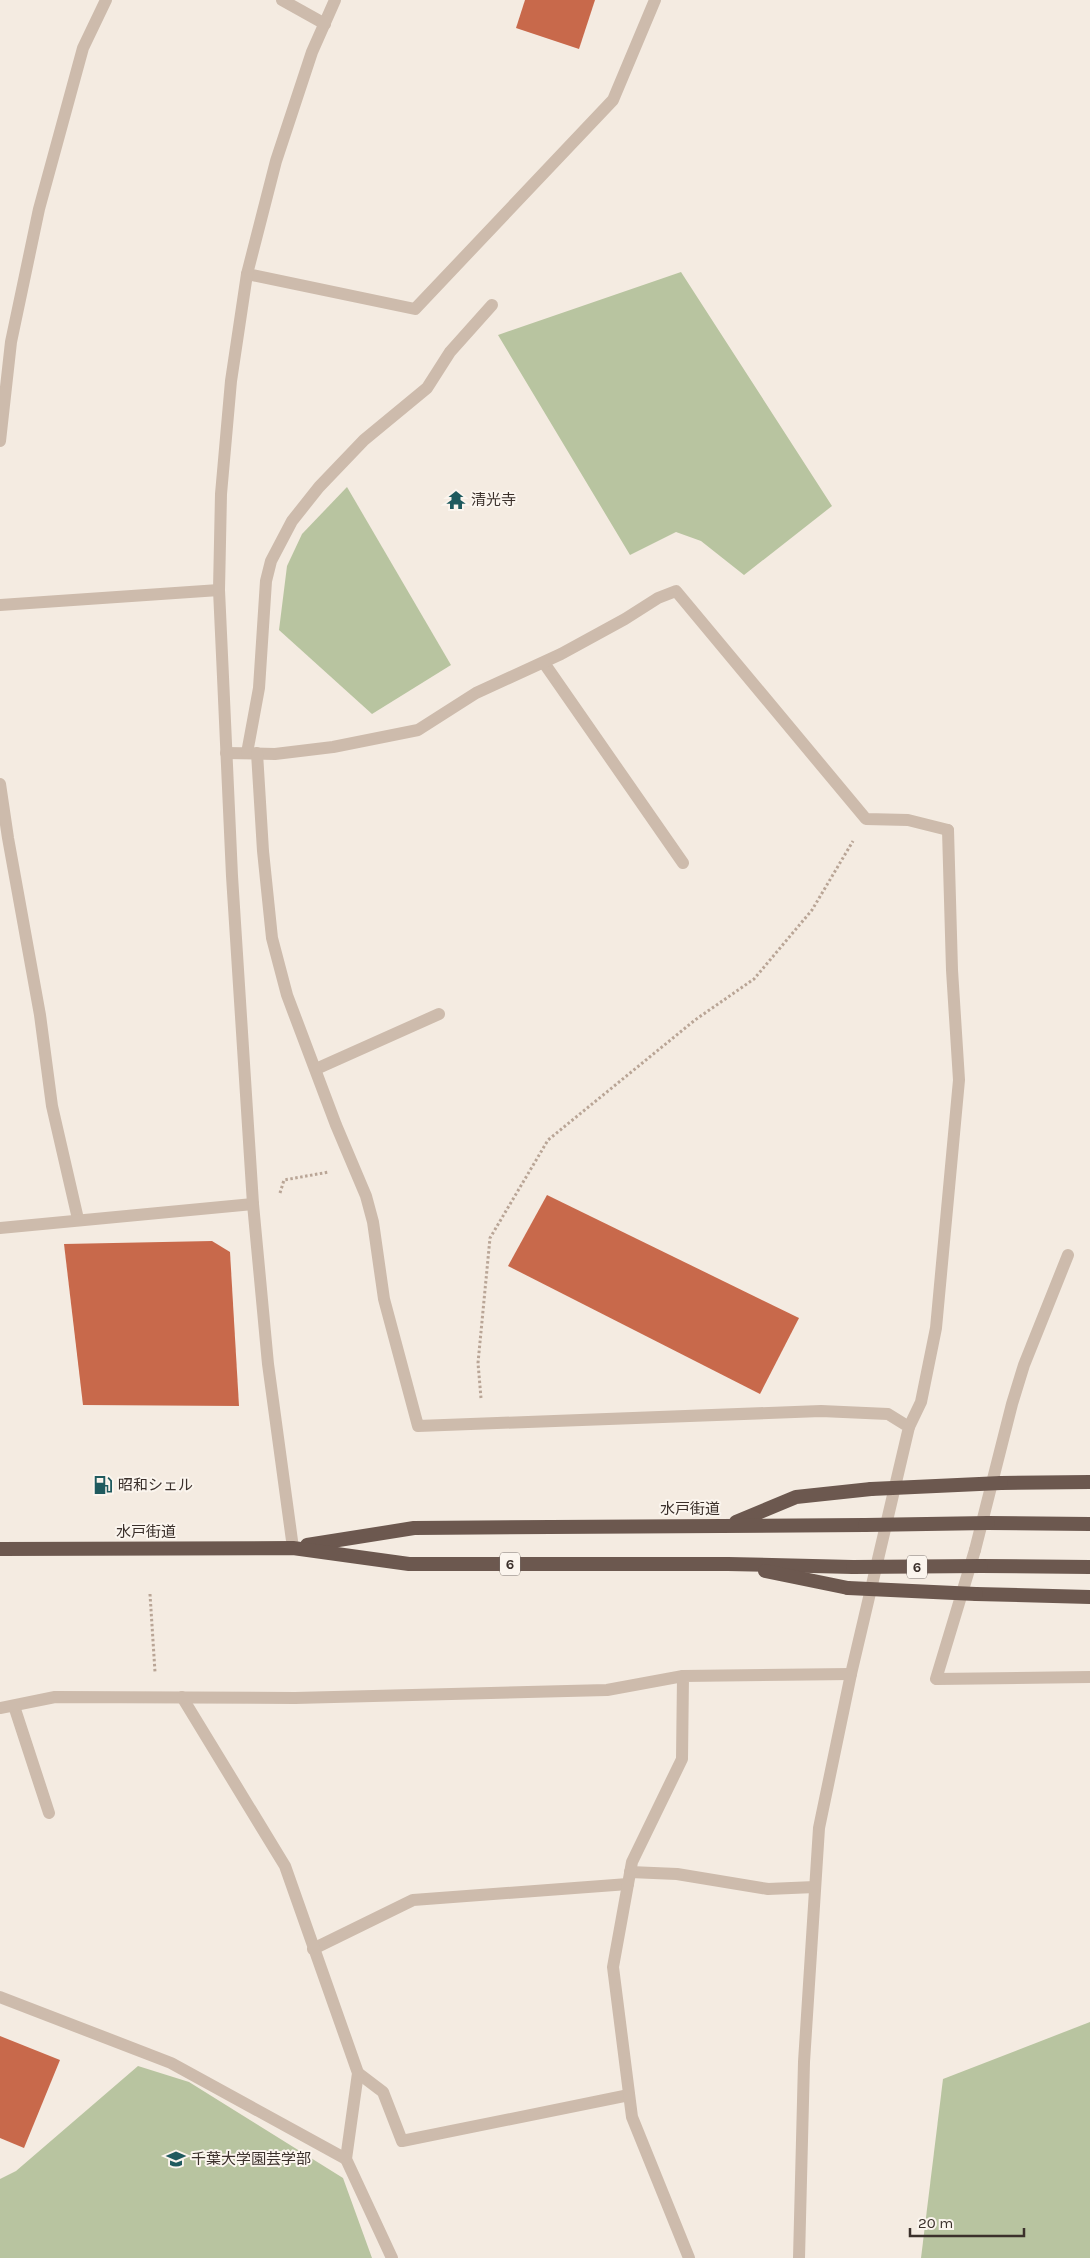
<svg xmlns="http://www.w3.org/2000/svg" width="1090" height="2258" font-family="Karla,'Noto Sans JP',sans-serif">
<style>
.green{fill:#b8c4a0}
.building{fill:#c8694b}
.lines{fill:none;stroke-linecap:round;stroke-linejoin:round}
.path{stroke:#b9a596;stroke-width:3;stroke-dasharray:2.5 2.5;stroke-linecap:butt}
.service{stroke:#cdbbac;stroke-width:12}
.minor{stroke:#cdbbac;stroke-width:12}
.trunk{stroke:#6c584f;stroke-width:14}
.trunk-bridge{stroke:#6c584f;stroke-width:14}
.labels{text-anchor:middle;stroke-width:4;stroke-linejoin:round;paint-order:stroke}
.shield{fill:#fbf5ee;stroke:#756b66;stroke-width:1}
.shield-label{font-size:14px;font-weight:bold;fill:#3b302b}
.poi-label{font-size:15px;fill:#3b302b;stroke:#fbf5ee;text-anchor:start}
.street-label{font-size:15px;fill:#3b302b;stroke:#fbf5ee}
</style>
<rect width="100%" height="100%" fill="#f4ebe1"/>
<g class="green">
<path d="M 681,272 L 832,506 L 744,575 L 701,541 L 676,532 L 630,555 L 498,335 Z"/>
<path d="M 347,487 L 451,665 L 372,714 L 279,630 L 287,566 L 302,534 Z"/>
<path d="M 1090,2022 L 1090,2258 L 921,2258 L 943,2079 Z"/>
<path d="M 138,2066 L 189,2082 L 343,2178 L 372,2258 L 0,2258 L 0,2179 L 16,2171 Z"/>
</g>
<g class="building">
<path d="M 525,0 L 595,0 L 579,49 L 516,28 Z"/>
<path d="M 547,1195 L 799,1318 L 760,1394 L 508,1266 Z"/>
<path d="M 212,1241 L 230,1252 L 239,1406 L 83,1405 L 64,1244 Z"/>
<path d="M 0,2036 L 60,2060 L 24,2148 L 0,2138 Z"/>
</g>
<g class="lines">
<g class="path">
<path d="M 280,1193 L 284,1180 L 329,1172"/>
<path d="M 481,1398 L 478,1363 L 490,1238 L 548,1140 L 695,1020 L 754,979 L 812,910 L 853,841"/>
<path d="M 150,1594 L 155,1672"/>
</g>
<g class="service">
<path d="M 316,1069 L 439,1014"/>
<path d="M 909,1427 L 921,1402 L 936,1328 L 959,1080 L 952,970 L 948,830"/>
<path d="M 975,1550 L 1012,1404 L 1024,1365 L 1068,1255"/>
<path d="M 630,1872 L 677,1874 L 768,1889 L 815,1887"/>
<path d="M 313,1949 L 413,1900 L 628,1884"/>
<path d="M 358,2073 L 383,2092 L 402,2141 L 629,2095"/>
</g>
<g class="minor">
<path d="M 282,0 L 325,24"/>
<path d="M 247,274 L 415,309 L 613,100 L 655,0"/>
<path d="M 0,441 L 11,342 L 39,209 L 83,48 L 106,0"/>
<path d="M 0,605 L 219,590"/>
<path d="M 544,663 L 683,863"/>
<path d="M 226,753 L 275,754 L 333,747 L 418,730 L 476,693 L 561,654 L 625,619 L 658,598 L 676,591 L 866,819 L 908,820 L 948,830"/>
<path d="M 247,753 L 259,688 L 266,581 L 271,561 L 292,521 L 319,487 L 364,440 L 427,388 L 450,352 L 492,305"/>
<path d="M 257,753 L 263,851 L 272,938 L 287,995 L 336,1125 L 366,1196 L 373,1222 L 384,1299 L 418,1426 L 821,1411 L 888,1414 L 909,1427 L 851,1674 L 819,1828 L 804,2062 L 799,2258"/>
<path d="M 0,784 L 8,838 L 40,1015 L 52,1106 L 78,1219"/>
<path d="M 0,1228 L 253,1204"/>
<path d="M 293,1548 L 268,1364 L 253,1204 L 232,876 L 223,677 L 219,590 L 221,494 L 231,381 L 247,274 L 276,161 L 312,52 L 335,0"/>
<path d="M 975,1550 L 936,1679 L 1090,1677"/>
<path d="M 182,1697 L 285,1866 L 358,2073 L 346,2159 L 392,2258"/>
<path d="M 14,1706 L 49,1813"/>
<path d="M 0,1708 L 55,1697 L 295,1698 L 607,1690 L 683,1676"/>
<path d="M 0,1997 L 171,2063 L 346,2159"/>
<path d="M 689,2258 L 632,2117 L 613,1967 L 632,1862 L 682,1759 L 683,1676 L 851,1674"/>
</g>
<g class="trunk">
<path d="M 1001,1483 L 1090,1482"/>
<path d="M 736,1522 L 796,1497 L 871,1489"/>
<path d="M 988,1523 L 1090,1524"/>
<path d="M 307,1545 L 414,1528 L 865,1525"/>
<path d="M 0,1549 L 293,1548 L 409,1564 L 728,1564 L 853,1567"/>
<path d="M 981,1566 L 1090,1567"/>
<path d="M 765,1571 L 848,1588"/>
<path d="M 976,1594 L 1090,1597"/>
</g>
<g class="trunk-bridge">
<path d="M 871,1489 L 1001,1483"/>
<path d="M 865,1525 L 988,1523"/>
<path d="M 853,1567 L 981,1566"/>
<path d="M 848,1588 L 976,1594"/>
</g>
</g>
<defs>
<g id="temple-bare" transform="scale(1.5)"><path d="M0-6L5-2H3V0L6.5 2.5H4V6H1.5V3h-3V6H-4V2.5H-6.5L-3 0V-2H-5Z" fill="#1f5a5e" stroke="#fbf5ee" stroke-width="2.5" paint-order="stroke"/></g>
<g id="fuel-bare" transform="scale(1.5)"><path d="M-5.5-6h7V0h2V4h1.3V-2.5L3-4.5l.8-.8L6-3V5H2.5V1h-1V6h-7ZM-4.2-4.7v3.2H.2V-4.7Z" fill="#1f5a5e" stroke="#fbf5ee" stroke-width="2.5" paint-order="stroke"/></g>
<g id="university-bare" transform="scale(1.5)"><path d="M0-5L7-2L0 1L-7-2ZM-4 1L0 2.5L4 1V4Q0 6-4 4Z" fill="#1f5a5e" stroke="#fbf5ee" stroke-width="2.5" paint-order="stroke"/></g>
</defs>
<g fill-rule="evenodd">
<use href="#temple-bare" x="456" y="500"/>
<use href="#fuel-bare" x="103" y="1485"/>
<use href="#university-bare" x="176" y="2159"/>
</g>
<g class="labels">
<g class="shield">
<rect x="500" y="1552.5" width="20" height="23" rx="4"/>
<rect x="907" y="1555.5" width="20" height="23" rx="4"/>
</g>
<g class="shield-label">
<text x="510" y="1569">6</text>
<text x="917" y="1572">6</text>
</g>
<g class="poi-label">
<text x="471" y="505">清光寺</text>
<text x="118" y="1490">昭和シェル</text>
<text x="191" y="2164">千葉大学園芸学部</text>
</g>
<g class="street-label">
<text x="690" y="1514">水戸街道</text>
<text x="146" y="1537">水戸街道</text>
</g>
</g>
<path d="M910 2228v8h114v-8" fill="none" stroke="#3b302b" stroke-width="2.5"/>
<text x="918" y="2228" font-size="15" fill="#3b302b" stroke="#fbf5ee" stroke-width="4" paint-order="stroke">20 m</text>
</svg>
